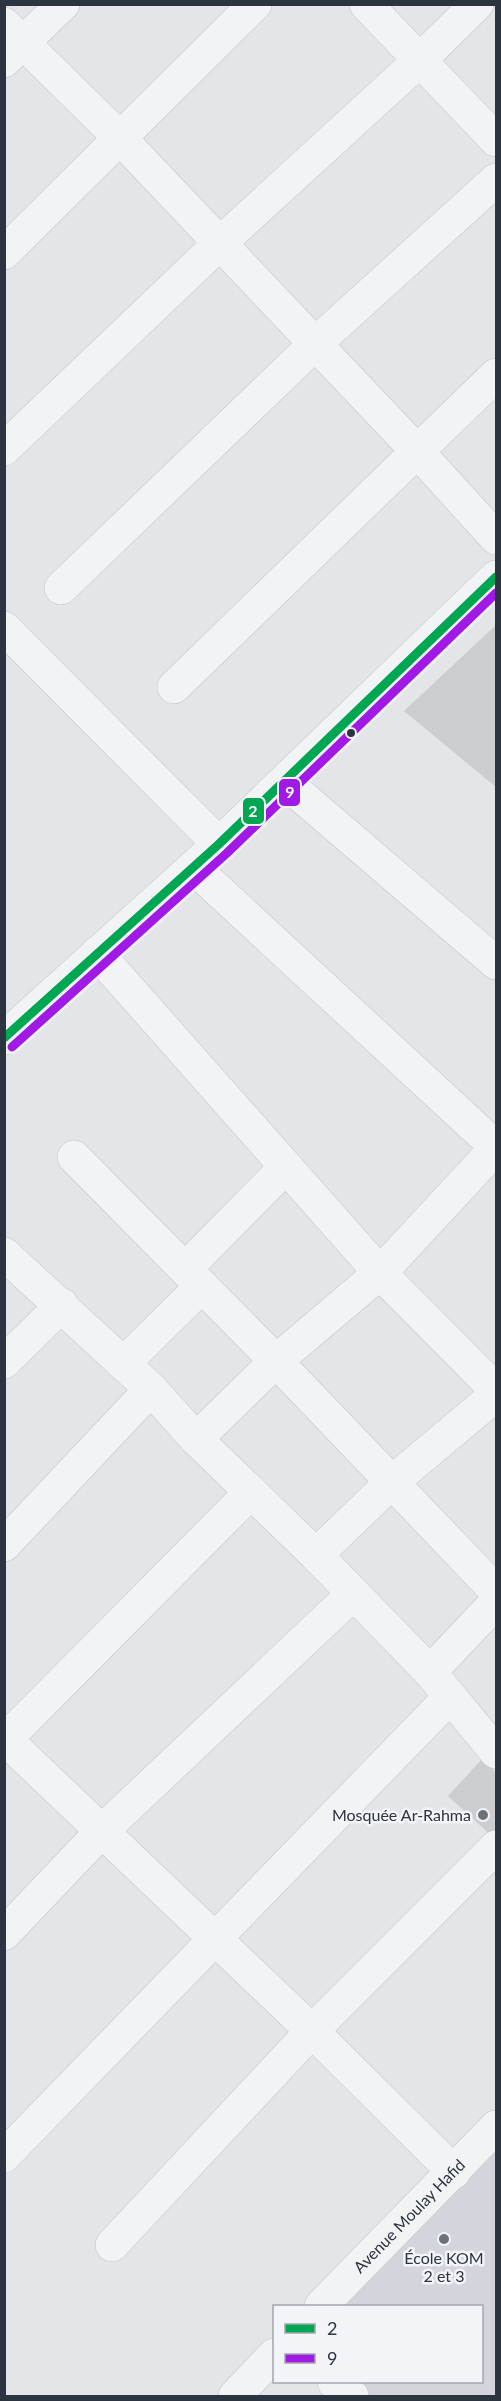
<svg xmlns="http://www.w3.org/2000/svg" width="501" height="2401" font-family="Lato,sans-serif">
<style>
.built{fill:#d2d5db}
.building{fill:#cccdd0}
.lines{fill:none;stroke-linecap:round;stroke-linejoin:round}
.minor-casing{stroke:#c2c3c6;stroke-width:34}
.tertiary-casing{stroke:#c2c3c6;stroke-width:34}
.minor{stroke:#f2f3f5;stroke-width:33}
.tertiary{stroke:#f2f3f5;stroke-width:33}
.bus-1-casing{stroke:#f2f4f7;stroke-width:14}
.bus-2-casing{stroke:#f2f4f7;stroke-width:14}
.bus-1{stroke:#00a651;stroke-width:9}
.bus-2{stroke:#a019e5;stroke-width:9}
.bus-dot{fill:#2c343f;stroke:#f2f4f7;stroke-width:2}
.poi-dot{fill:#6c727a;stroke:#f2f4f7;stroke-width:2}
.labels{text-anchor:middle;stroke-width:5;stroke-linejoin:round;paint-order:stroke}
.poi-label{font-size:16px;fill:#2c343f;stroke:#f2f4f7;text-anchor:end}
.street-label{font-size:16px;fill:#2c343f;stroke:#f2f4f7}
.line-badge{stroke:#f2f4f7;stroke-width:2}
.badge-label{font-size:16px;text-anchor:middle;font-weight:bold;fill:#fff}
</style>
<rect width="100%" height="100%" fill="#e3e5e8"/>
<path class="built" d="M 496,2131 L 496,2396 L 366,2396 L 349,2382 L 482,2382 L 482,2306 L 325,2306 Z"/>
<g class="building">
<path d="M 496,625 L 496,787 L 404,711 Z"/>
<path d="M 483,1758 L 496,1773 L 496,1835 L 494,1838 L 448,1796 Z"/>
</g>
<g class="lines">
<g class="minor-casing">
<g id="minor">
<path d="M 366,4 L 496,140"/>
<path d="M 4,24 L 120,138 L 417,451 L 496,538"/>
<path d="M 4,61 L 63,4"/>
<path d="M 4,253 L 255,4"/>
<path d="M 4,449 L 219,244 L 420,60 L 477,4"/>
<path d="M 61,588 L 316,343 L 496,180"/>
<path d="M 4,628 L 219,844"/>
<path d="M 174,687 L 496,375"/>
<path d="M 285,782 L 496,963"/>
<path d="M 194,868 L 496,1147"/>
<path d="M 97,953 L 380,1273 L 496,1390"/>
<path d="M 74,1157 L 276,1361 L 496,1591"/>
<path d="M 4,1254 L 151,1389 L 196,1439 L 316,1555 L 430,1672 L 496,1752"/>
<path d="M 185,1269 L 286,1167"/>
<path d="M 4,1362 L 62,1305"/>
<path d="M 123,1364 L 202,1286"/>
<path d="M 196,1439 L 276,1361 L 380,1273 L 496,1148"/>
<path d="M 4,1545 L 151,1389"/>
<path d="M 316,1555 L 392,1482 L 496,1395"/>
<path d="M 430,1672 L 496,1602"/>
<path d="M 4,1738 L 312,2031 L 454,2172"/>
<path d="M 4,1741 L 251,1492"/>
<path d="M 4,1934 L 102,1831 L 352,1595"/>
<path d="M 4,2156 L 449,1698"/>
<path d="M 112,2245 L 312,2031 L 496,1847"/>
<path id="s1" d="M 321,2306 L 496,2127"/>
<path d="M 334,2382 L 352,2396"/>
<path d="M 235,2396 L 274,2355"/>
</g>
</g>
<g class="tertiary-casing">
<path id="tertiary" d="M 4,1038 L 219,844 L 496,577"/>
</g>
<use href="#minor" class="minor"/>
<use href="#tertiary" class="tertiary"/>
<g class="bus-1-casing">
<path id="bus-1" d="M 4,1038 L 219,844 L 496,577"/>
</g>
<g class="bus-2-casing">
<path id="bus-2" d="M 12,1047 L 227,853 L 496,593"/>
</g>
<use href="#bus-1" class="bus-1"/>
<use href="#bus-2" class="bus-2"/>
</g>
<circle class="bus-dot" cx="351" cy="733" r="5"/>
<g class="poi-dot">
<circle cx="483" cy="1815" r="6"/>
<circle cx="444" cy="2239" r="6"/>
</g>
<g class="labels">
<g class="poi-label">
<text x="471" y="1821">Mosquée Ar-Rahma</text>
<text x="444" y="2264" text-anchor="middle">École KOM<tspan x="444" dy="18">2 et 3</tspan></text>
</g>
<g class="street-label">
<text dy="6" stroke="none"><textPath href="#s1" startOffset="126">Avenue Moulay Hafid</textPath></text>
</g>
</g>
<g class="line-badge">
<rect x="278" y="778" width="23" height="29" rx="6" fill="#a019e5"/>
<rect x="242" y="797" width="23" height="28" rx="6" fill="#00a651"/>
</g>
<g class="badge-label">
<text x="290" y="798">9</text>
<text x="253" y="817">2</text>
</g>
<rect width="501" height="2401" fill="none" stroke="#2c343f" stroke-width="12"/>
<rect x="273" y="2305" width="210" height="78" fill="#f2f4f7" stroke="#a3a7ad" stroke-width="1.5"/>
<rect x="285" y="2324" width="30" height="9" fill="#00a651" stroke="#a3a7ad" stroke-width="1.5"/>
<text x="327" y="2335" font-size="18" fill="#2c343f">2</text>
<rect x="285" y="2354" width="30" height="9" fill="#a019e5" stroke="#a3a7ad" stroke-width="1.5"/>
<text x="327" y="2365" font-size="18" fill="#2c343f">9</text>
</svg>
